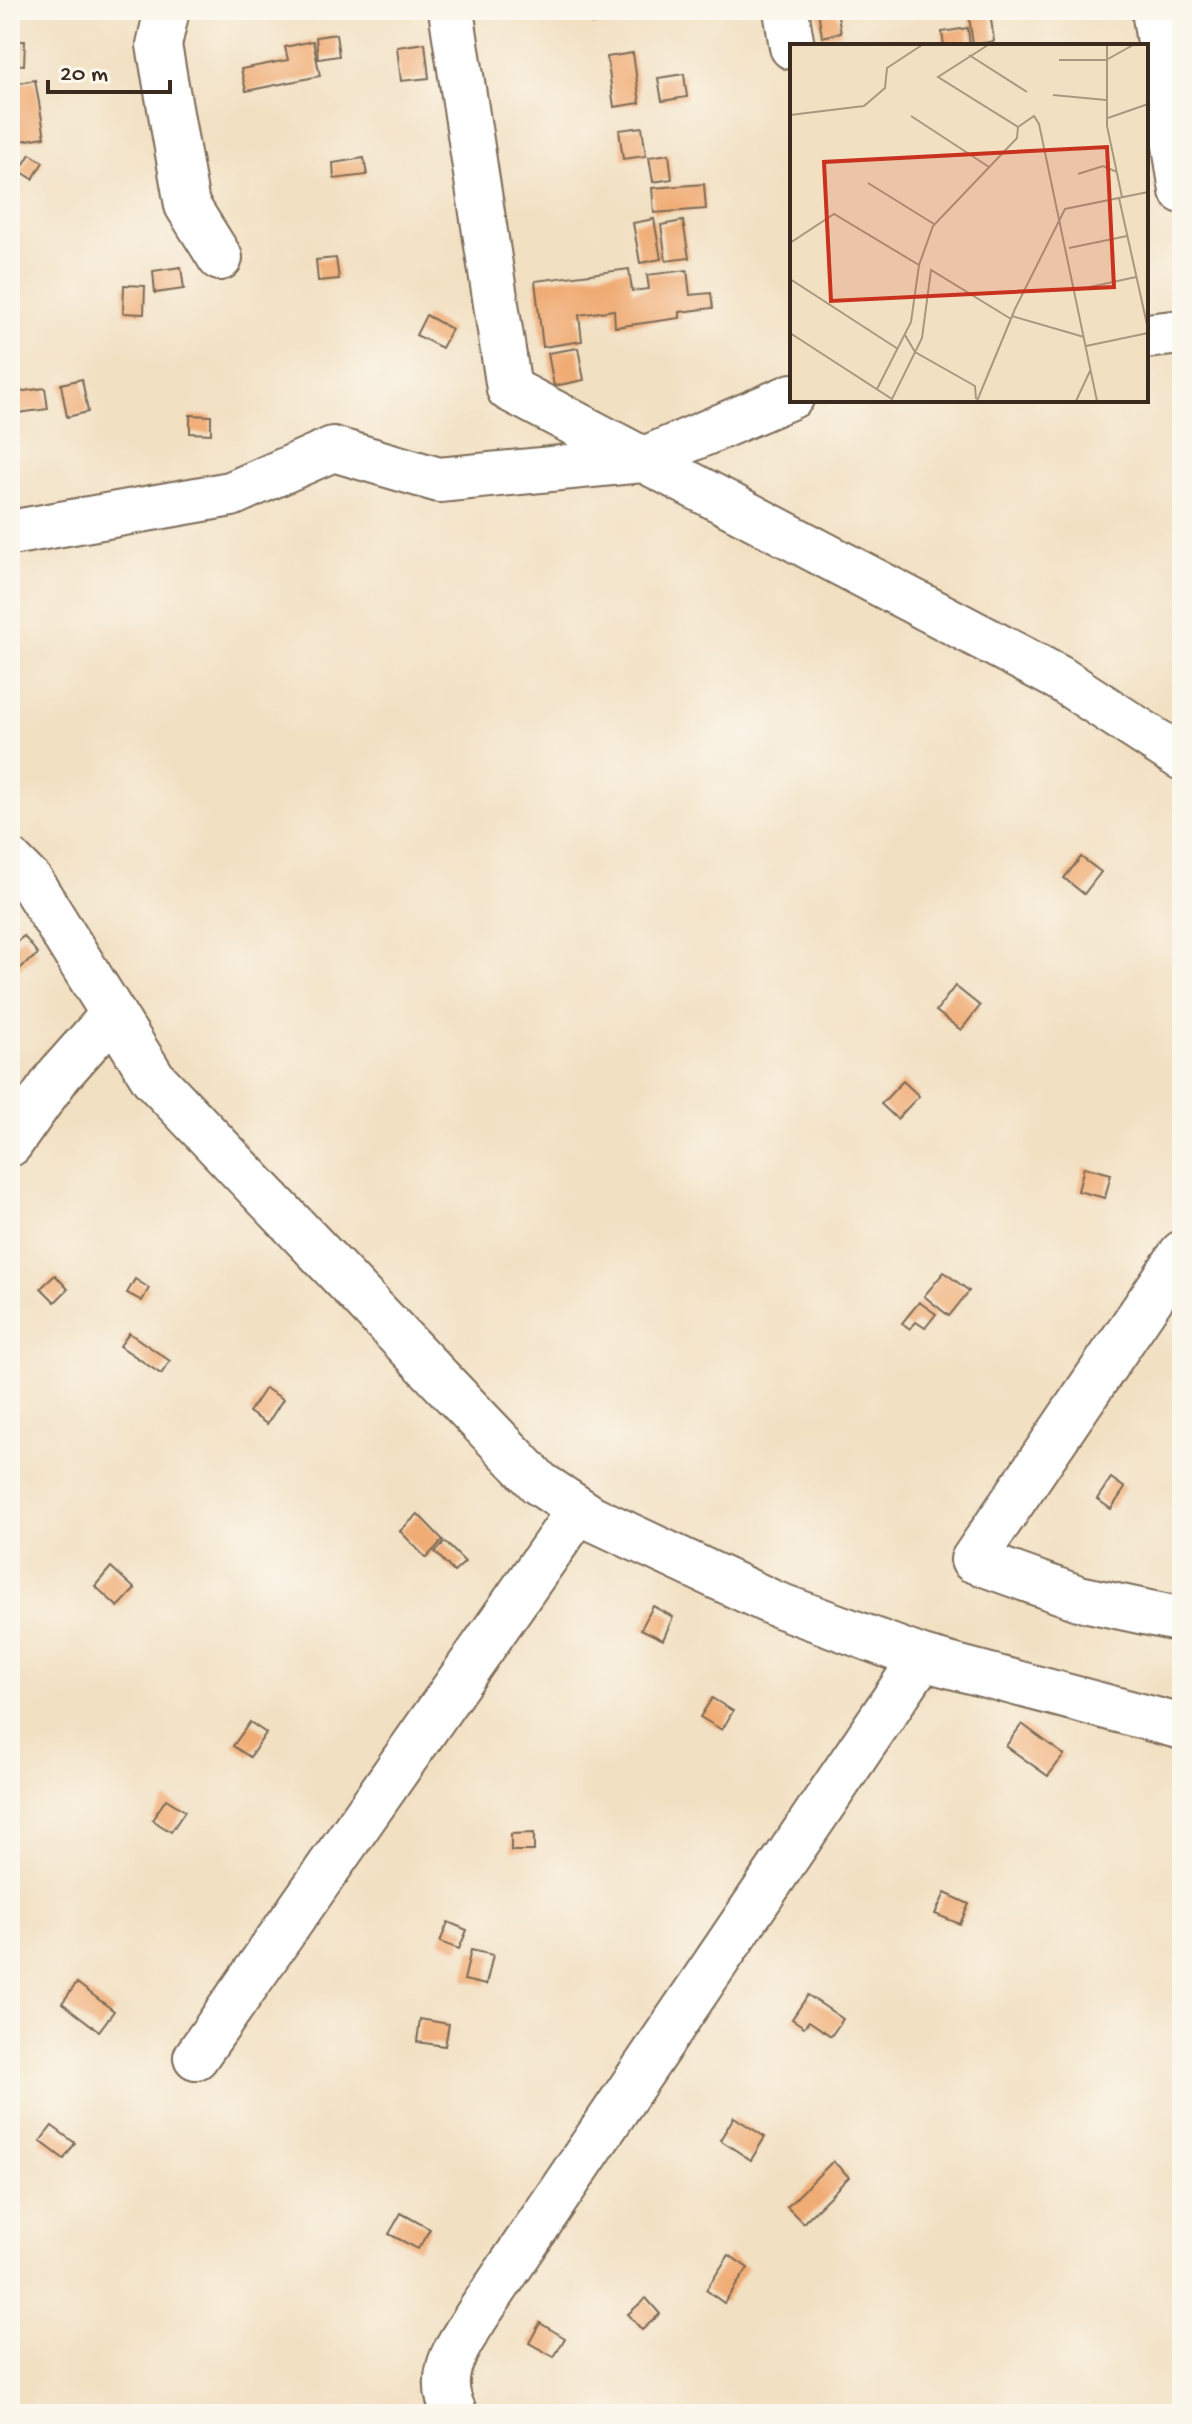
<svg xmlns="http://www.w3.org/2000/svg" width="1192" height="2424" font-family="'Gochi Hand',sans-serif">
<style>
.building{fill:#f0ac74}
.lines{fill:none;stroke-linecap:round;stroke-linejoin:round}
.street-casing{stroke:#7b6a57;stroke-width:48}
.street{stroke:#fff;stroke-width:44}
.inset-road{fill:none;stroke:#a99780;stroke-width:2}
.view{fill:#c8321e;fill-opacity:0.15;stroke:#c8321e;stroke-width:4}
.inset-edge{fill:none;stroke:#3b2a1e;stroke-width:4}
</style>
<rect width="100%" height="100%" fill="#fbf7ec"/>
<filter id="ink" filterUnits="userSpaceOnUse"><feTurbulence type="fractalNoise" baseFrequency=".0125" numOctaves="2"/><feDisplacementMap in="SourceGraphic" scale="16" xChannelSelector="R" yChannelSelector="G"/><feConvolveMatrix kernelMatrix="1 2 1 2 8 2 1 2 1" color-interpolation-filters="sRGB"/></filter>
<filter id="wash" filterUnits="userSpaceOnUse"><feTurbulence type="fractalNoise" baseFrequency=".006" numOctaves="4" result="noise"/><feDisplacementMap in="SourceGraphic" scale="32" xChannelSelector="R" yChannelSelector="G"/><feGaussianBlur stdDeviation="1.8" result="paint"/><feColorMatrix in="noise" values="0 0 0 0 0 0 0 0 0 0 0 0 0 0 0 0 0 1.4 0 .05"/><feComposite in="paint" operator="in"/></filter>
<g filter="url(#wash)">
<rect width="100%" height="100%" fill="#f2e0c2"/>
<g id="blocks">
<g class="building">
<path d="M 589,10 L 622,10 L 624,18 L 591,24 Z"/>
<path d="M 818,10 L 837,10 L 841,33 L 822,37 Z"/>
<path d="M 990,12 L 994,41 L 973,45 L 969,16 Z"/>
<path d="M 968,28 L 970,46 L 944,46 L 942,32 Z"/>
<path d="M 336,34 L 339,56 L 318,59 L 316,37 Z"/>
<path d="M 10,41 L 25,41 L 24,65 L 10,64 Z"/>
<path d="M 313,41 L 320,76 L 246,91 L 241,69 L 288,60 L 285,47 Z"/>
<path d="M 425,43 L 429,78 L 401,81 L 397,47 Z"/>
<path d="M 633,53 L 640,103 L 614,107 L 607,57 Z"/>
<path d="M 684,74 L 687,97 L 662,101 L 658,78 Z"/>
<path d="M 35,80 L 45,137 L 15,142 L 10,116 L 10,85 Z"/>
<path d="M 642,127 L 646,156 L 623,159 L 619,130 Z"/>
<path d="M 30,154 L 43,162 L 33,179 L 20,171 Z"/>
<path d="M 669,154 L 672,179 L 653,182 L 649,157 Z"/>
<path d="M 364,158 L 367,175 L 334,179 L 333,163 Z"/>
<path d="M 704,184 L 706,209 L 654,213 L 652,188 Z"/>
<path d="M 654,219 L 661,259 L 640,263 L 633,223 Z"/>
<path d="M 683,221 L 689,258 L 666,261 L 661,225 Z"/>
<path d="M 336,258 L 339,279 L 318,281 L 316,260 Z"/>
<path d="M 181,267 L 184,289 L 155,293 L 153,271 Z"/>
<path d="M 629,269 L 632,291 L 649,289 L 647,275 L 687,270 L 690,295 L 711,293 L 713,308 L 680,312 L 680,318 L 615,327 L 614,310 L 579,315 L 582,341 L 543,347 L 535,281 Z"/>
<path d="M 124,285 L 145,286 L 144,314 L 123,313 Z"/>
<path d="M 426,315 L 452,329 L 442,348 L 416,335 Z"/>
<path d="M 578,348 L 584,380 L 554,386 L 548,353 Z"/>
<path d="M 82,379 L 88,412 L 67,417 L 61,384 Z"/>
<path d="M 45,388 L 48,409 L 10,414 L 10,393 Z"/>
<path d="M 190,415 L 211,416 L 211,434 L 190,433 Z"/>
<path d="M 1081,857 L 1101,872 L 1084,894 L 1064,878 Z"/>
<path d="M 24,936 L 38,954 L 14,973 L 10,968 L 10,947 Z"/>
<path d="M 955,986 L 980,1006 L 961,1030 L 936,1011 Z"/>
<path d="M 903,1081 L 919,1096 L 897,1119 L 881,1104 Z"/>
<path d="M 1084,1167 L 1111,1174 L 1105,1198 L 1078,1191 Z"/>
<path d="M 944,1272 L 969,1291 L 949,1316 L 924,1296 Z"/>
<path d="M 55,1275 L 68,1289 L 55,1302 L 41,1288 Z"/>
<path d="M 135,1279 L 149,1288 L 142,1301 L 127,1293 Z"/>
<path d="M 919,1302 L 936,1314 L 925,1328 L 916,1322 L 910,1329 L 902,1323 Z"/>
<path d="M 129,1333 L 170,1361 L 161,1374 L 120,1346 Z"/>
<path d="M 265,1388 L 283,1399 L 267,1424 L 249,1412 Z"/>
<path d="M 1111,1478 L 1125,1488 L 1111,1509 L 1097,1499 Z"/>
<path d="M 418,1514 L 443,1540 L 426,1558 L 400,1531 Z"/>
<path d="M 445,1542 L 465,1562 L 454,1572 L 435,1552 Z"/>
<path d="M 111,1567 L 135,1589 L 118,1607 L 95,1586 Z"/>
<path d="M 653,1606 L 673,1617 L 663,1640 L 641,1629 Z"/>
<path d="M 712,1698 L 733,1711 L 722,1730 L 700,1717 Z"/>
<path d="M 250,1722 L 266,1733 L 250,1757 L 233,1746 Z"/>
<path d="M 1022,1724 L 1064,1755 L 1048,1776 L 1006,1746 Z"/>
<path d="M 166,1799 L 185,1811 L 171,1832 L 152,1820 Z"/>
<path d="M 534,1833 L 534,1851 L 511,1851 L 511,1834 Z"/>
<path d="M 945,1893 L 969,1904 L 960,1924 L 935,1914 Z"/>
<path d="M 448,1922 L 467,1930 L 459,1949 L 440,1942 Z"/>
<path d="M 471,1950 L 493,1955 L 486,1985 L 464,1980 Z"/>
<path d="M 77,1983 L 114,2011 L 99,2031 L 62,2003 Z"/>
<path d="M 808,1995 L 843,2019 L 831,2036 L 809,2021 L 804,2027 L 792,2019 Z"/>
<path d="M 420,2019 L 449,2024 L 445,2046 L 417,2042 Z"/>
<path d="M 734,2117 L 765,2137 L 751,2160 L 720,2140 Z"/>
<path d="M 52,2126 L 75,2143 L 64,2159 L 40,2141 Z"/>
<path d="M 833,2161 L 849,2177 L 803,2223 L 787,2207 Z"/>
<path d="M 401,2213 L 430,2229 L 418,2249 L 389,2234 Z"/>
<path d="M 729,2255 L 748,2268 L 724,2303 L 706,2290 Z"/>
<path d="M 646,2298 L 660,2314 L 642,2330 L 628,2314 Z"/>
<path d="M 540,2323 L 565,2338 L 554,2357 L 529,2343 Z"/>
</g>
</g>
</g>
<g filter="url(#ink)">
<use href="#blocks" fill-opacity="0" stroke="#7b6a57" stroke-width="2"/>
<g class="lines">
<g class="street-casing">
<g id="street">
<path d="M 167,10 L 159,45 L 187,205 L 220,258"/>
<path d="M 451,10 L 509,389 L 1059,678 L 1182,758"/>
<path d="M 786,10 L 792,47"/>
<path d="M 1154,10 L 1182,191"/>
<path d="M 1146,336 L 1182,332"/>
<path d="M 10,533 L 231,494 L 333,449 L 439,480 L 642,460 L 792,396"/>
<path d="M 10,861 L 31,882 L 153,1078 L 539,1483 L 592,1518 L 773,1603 L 922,1658 L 1182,1727"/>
<path d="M 10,1144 L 59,1075 L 113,1014"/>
<path d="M 1182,1253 L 973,1560 L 1079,1598 L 1182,1620"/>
<path d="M 196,2057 L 579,1510"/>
<path d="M 455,2414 C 434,2374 457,2348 478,2314 L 922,1658"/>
</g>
</g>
<use href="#street" class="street"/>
</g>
</g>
<g transform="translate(790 44)">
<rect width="358" height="358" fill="#f2e0c2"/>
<path class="inset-road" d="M 317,1 L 317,82 L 332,153M 179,11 L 237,48M 318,15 L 343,1M 269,16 L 318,16M 263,51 L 316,56M 0,71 L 74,62 L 95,44 L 97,24 L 132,1M 121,72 L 199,123M 318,74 L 358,60M 228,83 L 244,72 L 249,80 L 307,357M 288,130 L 313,122 L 327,128M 78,139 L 144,180M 329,154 L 358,285M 0,199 L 44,170 L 129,221M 279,204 L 337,192M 0,235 L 108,305M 286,246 L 346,233M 222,272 L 294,293M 0,289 L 102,355 L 132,294 L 141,226 L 221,275M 115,291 L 125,308 L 185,342 L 186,355M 296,302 L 358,289M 87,345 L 121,278 L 129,221 L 143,182 L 227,94 L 228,83 L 148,33 L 198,1M 187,357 L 225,265 L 275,165 L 358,148M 286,357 L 300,327"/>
<path class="view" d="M 317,103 L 324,243 L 41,257 L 34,118 Z"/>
<rect width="358" height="358" class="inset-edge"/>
</g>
<rect width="1192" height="2424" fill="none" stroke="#fbf7ec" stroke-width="40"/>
<path d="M48 80v12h122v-12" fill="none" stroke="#3b2a1e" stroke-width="4"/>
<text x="60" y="80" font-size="24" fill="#3b2a1e" stroke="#fbf7ec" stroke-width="6" paint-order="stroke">20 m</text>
</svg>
